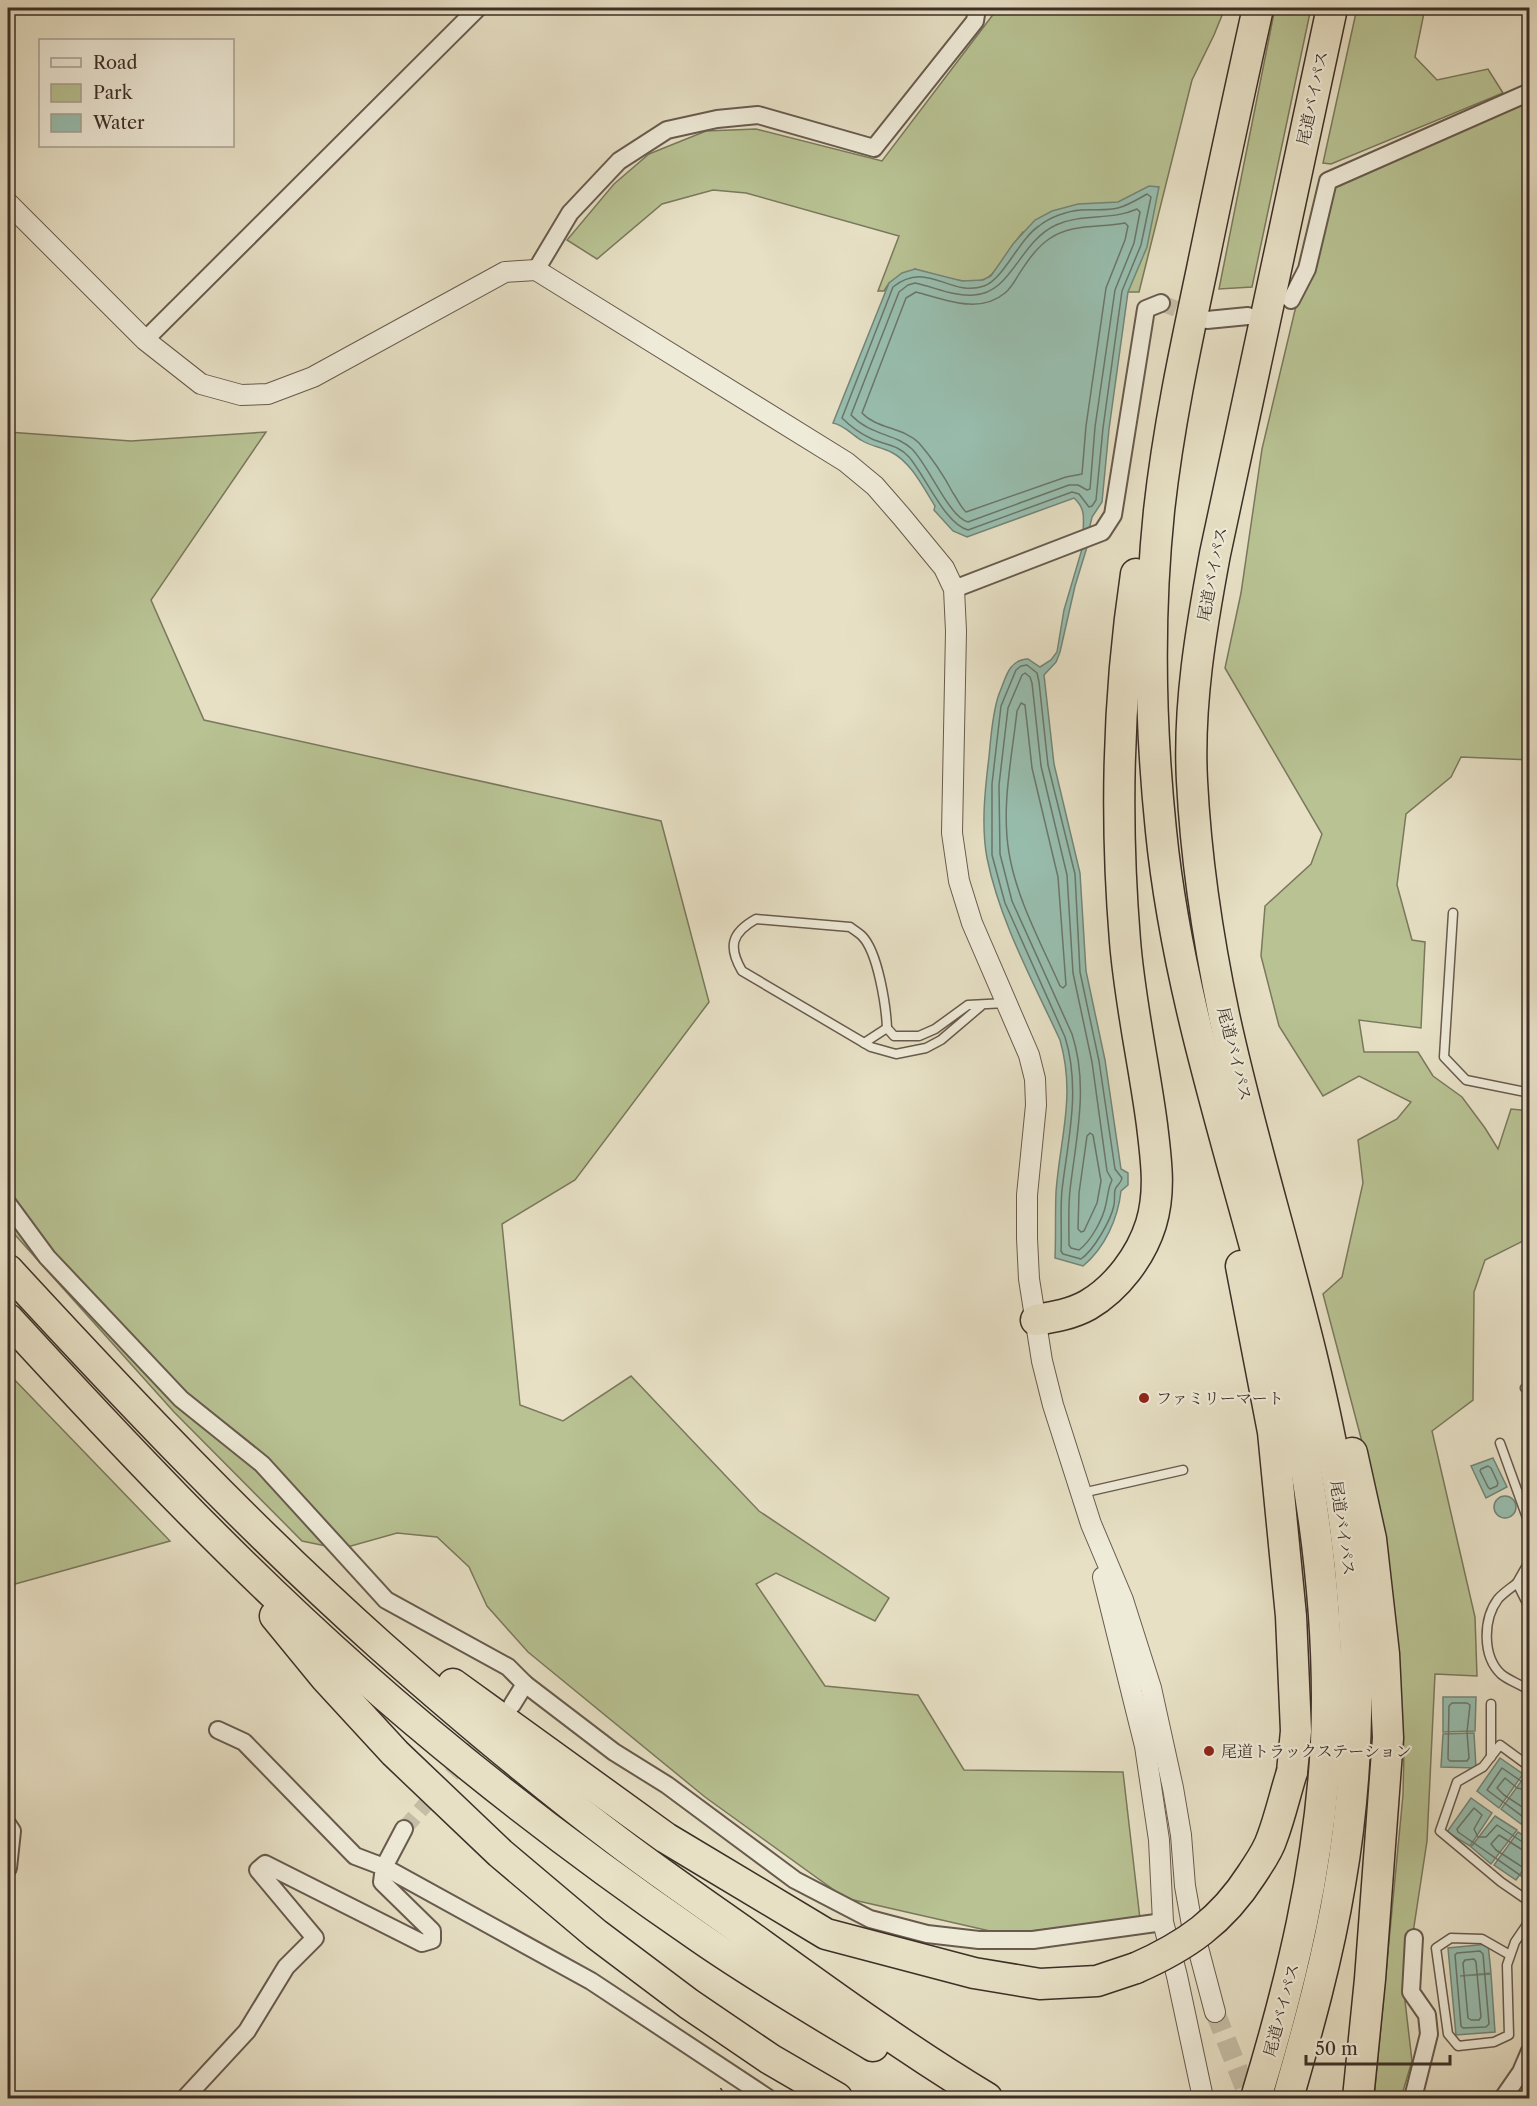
<svg xmlns="http://www.w3.org/2000/svg" width="1537" height="2106" font-family="'Libre Caslon Text','Noto Serif JP',serif">
<style>
.green{fill:#b8c293;stroke:#7a785d;stroke-width:1.5}
.water{fill:#98beaf;stroke:#748579;stroke-width:1.5}
.lines{fill:none;stroke-linecap:round;stroke-linejoin:round}
.shore{stroke:#6a766b;stroke-width:1.5}
.minor-tunnel{stroke:#c5bda5;stroke-width:16;stroke-dasharray:16 8;stroke-linecap:butt}
.tertiary-tunnel{stroke:#c5bda5;stroke-width:20;stroke-dasharray:20 10;stroke-linecap:butt}
.service-casing{stroke:#685b4e;stroke-width:11}
.minor-casing{stroke:#685b4e;stroke-width:20}
.tertiary-casing{stroke:#685b4e;stroke-width:22}
.motorway-casing{stroke:#3d2f27;stroke-width:33}
.path{stroke:#3d2f27;stroke-width:4;stroke-dasharray:1.5 3;stroke-linecap:butt}
.service{stroke:#efebd9;stroke-width:8}
.minor{stroke:#efebd9;stroke-width:16}
.tertiary{stroke:#efebd9;stroke-width:20}
.motorway{stroke:#e7e0c5;stroke-width:30}
.motorway-bridge-casing{stroke:#3d2f27;stroke-width:33;stroke-linecap:butt}
.motorway-bridge{stroke:#e7e0c5;stroke-width:30}
.poi-dot{fill:#8f2418;stroke:#efebd9;stroke-width:2}
.labels{text-anchor:middle;stroke-width:4.5;stroke-linejoin:round;paint-order:stroke}
.street-label{font-size:16px;fill:#3d2f27;stroke:#efebd9}
.poi-label{font-size:16px;fill:#3d2f27;stroke:#efebd9;text-anchor:start}
</style>
<rect width="100%" height="100%" fill="#e7e0c5"/>
<filter id="stains"><feTurbulence type="fractalNoise" baseFrequency=".00333" numOctaves="4"/><feColorMatrix values="0 0 0 0 .2 0 0 0 0 .09 0 0 0 0 .02 0 0 0 .5 -.17"/></filter>
<radialGradient id="worn" r=".72"><stop offset=".6" stop-color="#630" stop-opacity="0"/><stop offset="1" stop-color="#630" stop-opacity=".3"/></radialGradient>
<g class="green">
<path d="M 998,8 L 1225,8 L 1214,35 L 1192,80 L 1139,292 L 1125,292 L 1023,232 C 1012,245 1003,261 992,274 C 977,291 934,274 915,269 L 889,283 L 884,291 L 878,291 L 899,236 L 746,193 L 713,190 L 662,204 L 597,259 L 567,240 L 614,184 L 649,154 L 706,131 L 756,129 L 882,161 Z"/>
<path d="M 1275,8 L 1311,8 L 1252,287 L 1219,289 Z"/>
<path d="M 1357,8 L 1425,8 L 1415,57 L 1437,80 L 1488,69 L 1503,93 L 1331,164 L 1323,163 Z"/>
<path d="M 1529,100 L 1529,760 L 1461,757 L 1451,777 L 1406,814 L 1397,885 L 1412,940 L 1425,942 L 1421,1028 L 1359,1020 L 1364,1052 L 1418,1052 L 1433,1076 L 1462,1097 L 1485,1128 L 1498,1149 L 1511,1109 L 1530,1111 L 1529,1238 L 1485,1260 L 1474,1292 L 1473,1400 L 1432,1431 L 1475,1617 L 1477,1676 L 1435,1674 L 1427,1841 L 1404,1992 L 1412,2061 L 1401,2098 L 1374,2098 L 1403,1795 L 1404,1750 L 1392,1594 L 1376,1495 L 1323,1294 L 1342,1277 L 1363,1183 L 1358,1140 L 1397,1119 L 1411,1102 L 1359,1076 L 1323,1096 L 1279,1026 L 1261,956 L 1265,906 L 1311,864 L 1322,834 L 1225,668 L 1241,593 L 1262,449 L 1296,306 L 1335,182 Z"/>
<path d="M 8,432 L 131,441 L 266,432 L 151,600 L 204,720 L 661,821 L 709,1002 L 575,1180 L 502,1224 L 520,1405 L 563,1421 L 631,1376 L 759,1511 L 889,1598 L 875,1621 L 776,1573 L 756,1584 L 825,1686 L 918,1695 L 964,1770 L 1123,1772 L 1140,1919 L 1003,1934 L 845,1898 L 705,1797 L 528,1652 L 487,1606 L 469,1567 L 437,1537 L 397,1533 L 351,1546 L 326,1546 L 302,1541 L 174,1412 L 8,1227 Z"/>
<path d="M 8,1373 L 170,1541 L 8,1586 Z"/>
</g>
<g class="water">
<path d="M 1149,186 L 1159,187 L 1147,247 L 1128,292 L 1109,429 L 1102,502 L 1092,517 L 1089,530 L 1083,532 C 1084,517 1085,508 1074,498 L 967,537 L 953,531 L 934,510 L 935,506 C 923,487 911,462 891,452 C 881,447 870,446 861,440 C 851,434 844,425 833,423 L 889,283 L 902,273 L 915,269 L 962,281 L 983,280 L 991,276 L 1013,244 L 1035,220 L 1052,211 L 1078,204 L 1118,202 Z"/>
<path d="M 1087,547 L 1075,586 L 1060,652 L 1056,662 L 1044,675 L 1054,764 L 1080,873 L 1086,971 L 1105,1060 L 1121,1169 L 1128,1173 L 1128,1185 L 1121,1191 C 1118,1218 1105,1248 1083,1266 L 1055,1258 C 1056,1236 1055,1214 1056,1192 C 1060,1137 1076,1096 1060,1040 C 1033,981 1000,922 987,858 C 981,826 985,789 989,757 C 991,737 992,714 999,694 C 1006,678 1008,660 1028,659 L 1040,667 L 1051,660 L 1057,652 L 1064,610 L 1082,549 Z"/>
<path d="M 1493,1458 L 1507,1487 L 1486,1498 L 1471,1466 Z"/>
<circle cx="1505" cy="1507" r="11"/>
<path d="M 1443,1697 L 1476,1697 L 1475,1731 L 1443,1732 Z"/>
<path d="M 1474,1733 L 1476,1768 L 1441,1767 L 1443,1734 Z"/>
<path d="M 1500,1758 L 1523,1774 L 1499,1808 L 1477,1791 Z"/>
<path d="M 1525,1776 L 1529,1779 L 1529,1812 L 1521,1824 L 1501,1809 Z"/>
<path d="M 1471,1798 L 1492,1813 L 1470,1846 L 1447,1832 Z"/>
<path d="M 1495,1816 L 1517,1830 L 1491,1864 L 1471,1847 Z"/>
<path d="M 1518,1832 L 1529,1839 L 1529,1862 L 1516,1880 L 1494,1865 Z"/>
<path d="M 1488,1944 L 1491,1973 L 1460,1976 L 1491,1974 L 1495,2032 L 1456,2035 L 1448,1948 Z"/>
</g>
<g class="lines">
<g class="shore">
<path d="M 1147,194 L 1151,197 L 1141,245 L 1122,291 L 1103,428 L 1096,500 L 1092,506 L 1089,507 L 1079,494 L 1072,492 L 968,530 C 945,524 926,477 909,457 C 899,445 885,445 872,439 C 861,434 850,426 842,418 L 893,287 C 927,259 950,298 984,286 C 1003,280 1019,239 1039,226 C 1050,217 1067,211 1081,210 C 1094,209 1106,211 1118,208 C 1129,205 1138,199 1147,194 Z"/>
<path d="M 1137,209 L 1140,212 L 1134,243 L 1115,290 L 1095,427 L 1090,489 L 1087,490 L 1078,485 L 1069,485 L 968,522 C 949,517 929,466 912,449 C 895,433 871,436 851,415 L 899,292 L 908,285 L 915,283 C 934,287 955,297 974,295 C 1012,293 1019,242 1056,225 C 1082,213 1111,221 1137,209 Z"/>
<path d="M 1125,223 L 1128,226 L 1125,240 L 1106,288 L 1086,426 L 1082,474 L 1066,477 L 966,512 C 960,506 958,500 953,493 C 944,476 932,458 919,443 C 903,427 877,429 862,413 L 906,298 L 916,292 C 944,299 979,315 1005,293 C 1011,288 1015,281 1019,274 C 1027,262 1036,248 1049,239 C 1072,223 1099,228 1125,223 Z"/>
<path d="M 1027,665 L 1037,673 L 1039,682 L 1048,765 L 1075,874 L 1080,972 L 1099,1061 L 1115,1169 L 1122,1178 C 1121,1184 1117,1184 1115,1190 C 1114,1195 1115,1200 1114,1205 C 1111,1220 1094,1250 1081,1259 L 1063,1254 L 1061,1251 C 1062,1231 1060,1210 1062,1190 C 1068,1139 1081,1089 1065,1037 L 1005,903 L 992,855 L 992,784 L 1001,706 L 1016,670 L 1021,666 Z"/>
<path d="M 1025,673 L 1030,677 L 1032,683 L 1041,766 L 1067,875 L 1073,973 L 1092,1062 L 1107,1171 L 1112,1180 C 1108,1188 1108,1195 1106,1204 C 1103,1219 1091,1241 1079,1250 L 1071,1248 L 1069,1245 C 1069,1227 1068,1208 1070,1190 C 1076,1138 1089,1086 1072,1034 L 1012,901 L 1000,854 L 999,785 L 1008,708 L 1022,675 Z"/>
<path d="M 1021,703 L 1025,705 L 1032,768 L 1058,877 L 1066,985 L 1063,988 L 1060,986 C 1041,943 1017,900 1009,853 C 1001,806 1012,757 1017,711 Z"/>
<path d="M 1090,1133 L 1093,1135 L 1101,1181 L 1097,1203 L 1084,1231 L 1081,1232 L 1078,1229 L 1079,1193 L 1087,1136 Z"/>
<path d="M 1488,1466 L 1491,1468 L 1498,1483 L 1497,1486 L 1490,1489 L 1488,1487 L 1480,1471 L 1481,1469 Z"/>
<path d="M 1452,1703 L 1467,1703 L 1470,1705 L 1467,1732 L 1469,1758 L 1467,1761 L 1450,1761 L 1448,1759 L 1449,1706 Z"/>
<path d="M 1530,1784 L 1521,1781 L 1502,1768 L 1487,1790 L 1530,1822"/>
<path d="M 1530,1791 L 1517,1788 L 1505,1778 L 1497,1788 L 1504,1795 L 1530,1812"/>
<path d="M 1530,1843 L 1524,1843 L 1497,1825 L 1486,1837 L 1478,1837 L 1474,1829 L 1482,1815 L 1474,1808 L 1457,1829 L 1458,1832 L 1530,1882"/>
<path d="M 1530,1851 L 1521,1849 L 1499,1835 L 1491,1844 L 1496,1850 L 1530,1872"/>
<path d="M 1480,1951 L 1483,1954 L 1489,2024 L 1486,2027 L 1463,2028 L 1461,2026 L 1455,1955 L 1457,1953 Z"/>
<path d="M 1474,1959 L 1476,1962 L 1481,2017 L 1479,2020 L 1471,2020 L 1468,2018 L 1463,1963 L 1465,1960 Z"/>
</g>
<g class="minor-tunnel">
<path d="M 1161,303 L 1197,317"/>
<path d="M 404,1829 L 490,1730"/>
</g>
<path class="tertiary-tunnel" d="M 1215,2012 L 1249,2098"/>
<g class="service-casing">
<g id="service">
<path d="M 1453,913 L 1444,1057 L 1466,1080 L 1530,1093"/>
<path d="M 981,1006 L 941,1040 L 926,1048 L 896,1054 L 871,1047 L 742,971 C 728,947 731,933 756,919 L 850,927 C 854,930 859,933 862,936 C 878,952 886,1006 887,1028 L 894,1036 L 919,1036 L 935,1029 L 968,1005 L 1006,1003"/>
<path d="M 864,1043 L 887,1028"/>
<path d="M 1525,1388 L 1530,1386"/>
<path d="M 1500,1443 L 1530,1526"/>
<path d="M 1082,1493 L 1183,1470"/>
<path d="M 1517,1583 L 1530,1560"/>
<path d="M 1530,1609 L 1517,1583 C 1511,1588 1503,1593 1498,1599 C 1483,1619 1482,1656 1501,1674 C 1509,1681 1521,1684 1530,1691"/>
<path d="M 1491,1757 L 1491,1704"/>
<path d="M 1530,1767 L 1500,1745 L 1483,1767 L 1457,1782 L 1440,1831 L 1501,1882 L 1530,1902"/>
<path d="M 1510,1955 L 1482,1939 L 1451,1938 L 1436,1948 L 1448,2034 L 1458,2046 L 1494,2042 L 1509,2035 L 1507,1965 L 1515,1942 L 1530,1920"/>
</g>
</g>
<g class="minor-casing">
<g id="minor">
<path d="M 536,270 L 570,213 L 619,161 L 667,130 L 717,119 L 758,115 L 874,148 L 975,21 L 977,8"/>
<path d="M 1291,300 L 1307,269 L 1328,181 L 1530,92"/>
<path d="M 1207,320 L 1248,316"/>
<path d="M 145,340 L 478,8"/>
<path d="M 954,589 L 1102,532 L 1113,515 L 1146,309 L 1161,303"/>
<path d="M 8,1204 L 47,1257 L 181,1399 L 262,1464 L 386,1600 L 508,1667 L 525,1684"/>
<path d="M 512,1705 L 525,1684 L 614,1752 L 667,1785 L 795,1880 L 870,1919 L 927,1934 L 979,1940 L 1033,1940 L 1163,1922"/>
<path d="M 8,1825 L 12,1831 L 8,1868"/>
<path d="M 404,1829 L 384,1867 L 591,1981 L 768,2098"/>
<path d="M 185,2098 L 247,2031 L 286,1967 L 315,1938 L 258,1870 L 265,1864 L 422,1943 L 432,1940 L 432,1931 L 382,1882 L 384,1867 L 355,1856 L 244,1742 L 218,1730"/>
<path d="M 1413,2098 L 1429,2034 L 1427,2015 L 1411,1992 L 1414,1938"/>
<path d="M 1503,2098 L 1521,2072 L 1530,2051"/>
</g>
</g>
<g class="tertiary-casing">
<g id="tertiary">
<path d="M 8,203 L 145,340 L 201,384 L 241,395 L 268,394 L 313,377 L 505,272 L 536,270 L 846,462 L 875,486 L 902,517 L 944,568 L 954,589 L 956,631 L 952,833 L 959,881 L 972,923 L 1029,1055 L 1035,1079 L 1036,1105 L 1027,1195 L 1027,1238 L 1029,1279 L 1042,1361 L 1053,1405 L 1091,1524 L 1123,1600 L 1151,1688 L 1173,1788 L 1181,1835 L 1185,1886 L 1192,1925 L 1215,2012"/>
<path d="M 1103,1577 L 1145,1746 L 1159,1840 L 1163,1922 L 1177,1976 L 1203,2098"/>
</g>
</g>
<g class="motorway-casing">
<g id="motorway">
<path d="M 1241,1266 L 1273,1432 L 1291,1616 L 1296,1731 L 1292,1772"/>
<path d="M 8,1270 C 128,1400 249,1528 381,1646 C 457,1713 535,1779 616,1840 C 658,1872 703,1903 747,1934 C 826,1991 904,2048 987,2098"/>
<path d="M 8,1319 C 120,1441 233,1561 357,1671 C 465,1767 580,1855 699,1937 C 755,1976 815,2011 873,2046"/>
<path d="M 1036,1320 C 1054,1317 1072,1314 1088,1305 C 1117,1288 1141,1256 1151,1224 C 1161,1191 1156,1159 1152,1125 C 1144,1064 1130,1003 1125,941 C 1115,819 1118,694 1136,574"/>
<path d="M 1352,1453 L 1371,1539 L 1384,1654 L 1388,1738 L 1370,1979 L 1358,2098"/>
<path d="M 275,1616 L 325,1677 L 395,1753 L 500,1853 L 596,1934 L 689,2004 L 770,2059 L 837,2098"/>
<path d="M 453,1684 L 666,1838 L 826,1934 L 974,1973 L 1040,1984 L 1097,1981 L 1136,1968"/>
<path d="M 1256,2098 C 1291,1983 1320,1864 1326,1743 C 1332,1608 1309,1461 1277,1330 C 1236,1165 1178,1001 1161,831 C 1150,724 1148,617 1159,511 C 1168,429 1185,349 1202,269 C 1220,181 1239,94 1258,8"/>
<path d="M 1288,2098 C 1308,2028 1328,1957 1340,1884 C 1362,1758 1361,1625 1341,1499 C 1315,1335 1259,1177 1224,1015 C 1208,939 1196,860 1192,781 C 1188,705 1201,629 1215,554 L 1332,8"/>
</g>
</g>
<path class="path" d="M 710,2098 L 724,2088"/>
<use href="#service" class="service"/>
<use href="#minor" class="minor"/>
<use href="#tertiary" class="tertiary"/>
<use href="#motorway" class="motorway"/>
<g class="motorway-bridge-casing">
<path id="motorway-bridge" d="M 1136,1968 C 1186,1946 1222,1921 1252,1874 C 1259,1863 1268,1851 1272,1838 C 1280,1817 1285,1794 1292,1772"/>
</g>
<use href="#motorway-bridge" class="motorway-bridge"/>
</g>
<g class="poi-dot">
<circle cx="1144" cy="1398" r="6"/>
<circle cx="1209" cy="1751" r="6"/>
</g>
<g class="labels">
<g class="street-label">
<text transform="translate(1312 98) rotate(-78)" y="6">尾道バイパス</text>
<text transform="translate(1212 574) rotate(-79)" y="6">尾道バイパス</text>
<text transform="translate(1235 1054) rotate(76)" y="6">尾道バイパス</text>
<text transform="translate(1343 1528) rotate(82)" y="6">尾道バイパス</text>
<text transform="translate(1281 2010) rotate(-75)" y="6">尾道バイパス</text>
</g>
<g class="poi-label">
<text x="1156" y="1404">ファミリーマート</text>
<text x="1221" y="1757">尾道トラックステーション</text>
</g>
</g>
<rect width="1537" height="2106" fill="none" stroke="#e7e0c5" stroke-width="30"/>
<rect x="9" y="9" width="1519" height="2088" fill="none" stroke="#3d2f27" stroke-width="3"/>
<rect x="15" y="15" width="1507" height="2076" fill="none" stroke="#3d2f27" stroke-width="1.5"/>
<rect x="39" y="39" width="195" height="108" fill="#efebd9" stroke="#a8a092" stroke-width="1.5"/>
<rect x="51" y="58" width="30" height="9" fill="#efebd9" stroke="#a8a092" stroke-width="1.5"/>
<text x="93" y="69" font-size="18" fill="#3d2f27">Road</text>
<rect x="51" y="84" width="30" height="18" fill="#b8c293" stroke="#a8a092" stroke-width="1.5"/>
<text x="93" y="99" font-size="18" fill="#3d2f27">Park</text>
<rect x="51" y="114" width="30" height="18" fill="#98beaf" stroke="#a8a092" stroke-width="1.5"/>
<text x="93" y="129" font-size="18" fill="#3d2f27">Water</text>
<path d="M1306 2055v9h144v-9" fill="none" stroke="#3d2f27" stroke-width="3"/>
<text x="1315" y="2055" font-size="18" fill="#3d2f27" stroke="#efebd9" stroke-width="4.5" paint-order="stroke">50 m</text>
<rect width="100%" height="100%" filter="url(#stains)"/>
<rect width="100%" height="100%" fill="url(#worn)"/>
</svg>
